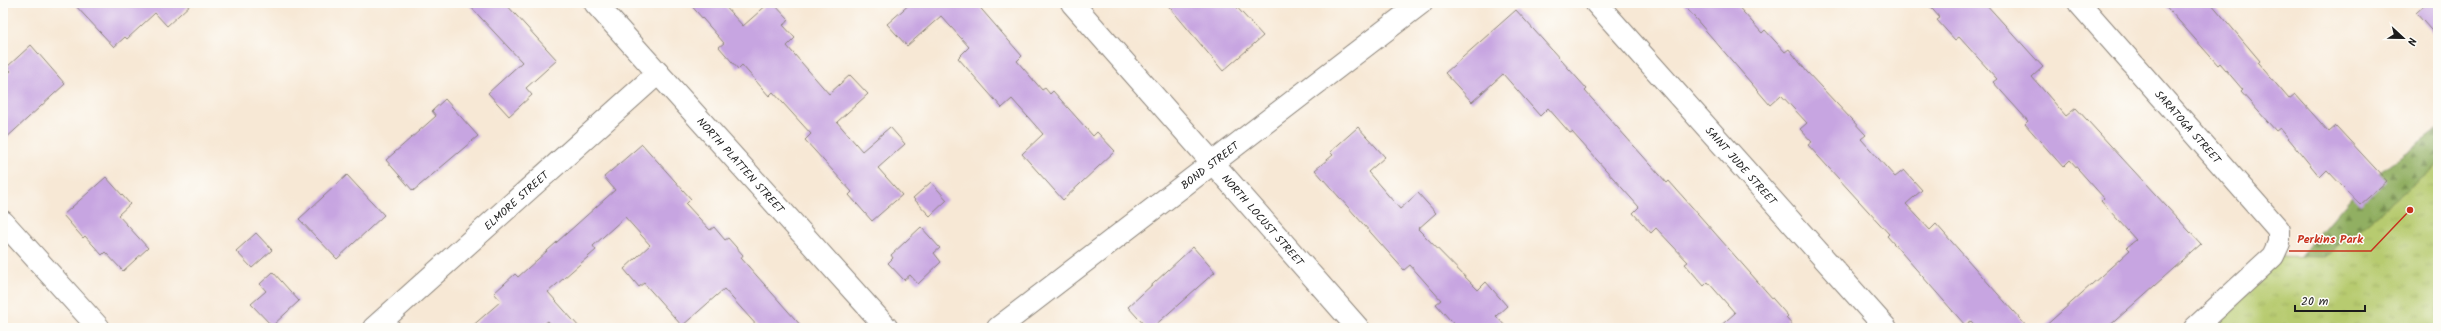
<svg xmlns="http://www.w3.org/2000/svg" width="2441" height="331" font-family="Kalam,sans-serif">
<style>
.forest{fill:url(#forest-firs);stroke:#56663f}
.park{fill:url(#park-tufts);stroke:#6a7446}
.building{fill:#c7a5e1}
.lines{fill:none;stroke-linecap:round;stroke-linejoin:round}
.minor-casing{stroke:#8a8278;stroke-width:24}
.minor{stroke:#fff;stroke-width:22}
.labels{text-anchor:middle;stroke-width:3;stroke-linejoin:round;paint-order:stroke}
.street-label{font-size:11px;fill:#1c1c1c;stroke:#fdfcf7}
.leader{fill:none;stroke:#c8321e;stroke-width:1.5}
.callout-dot{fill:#c8321e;stroke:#fdfcf7;stroke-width:1.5}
.callout-label{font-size:12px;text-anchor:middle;font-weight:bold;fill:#c8321e;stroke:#fdfcf7;stroke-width:3;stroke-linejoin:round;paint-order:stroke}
</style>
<defs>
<pattern id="forest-firs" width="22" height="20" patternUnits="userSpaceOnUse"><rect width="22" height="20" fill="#91af62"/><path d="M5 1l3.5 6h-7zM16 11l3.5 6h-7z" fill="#768e50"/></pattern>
<pattern id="park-tufts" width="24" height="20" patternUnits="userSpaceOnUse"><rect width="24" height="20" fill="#b7cb6f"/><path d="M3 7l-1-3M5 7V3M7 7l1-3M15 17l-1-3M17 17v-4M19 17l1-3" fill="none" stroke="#9dae60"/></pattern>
</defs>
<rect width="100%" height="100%" fill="#fdfcf7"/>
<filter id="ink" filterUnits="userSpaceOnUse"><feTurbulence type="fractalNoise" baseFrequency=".025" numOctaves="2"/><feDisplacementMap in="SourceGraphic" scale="8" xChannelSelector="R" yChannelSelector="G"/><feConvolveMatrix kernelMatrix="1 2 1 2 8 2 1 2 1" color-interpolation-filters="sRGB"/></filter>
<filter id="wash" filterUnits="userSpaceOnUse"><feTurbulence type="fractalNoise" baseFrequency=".012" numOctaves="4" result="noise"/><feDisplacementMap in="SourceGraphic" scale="16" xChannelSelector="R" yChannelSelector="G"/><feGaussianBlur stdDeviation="0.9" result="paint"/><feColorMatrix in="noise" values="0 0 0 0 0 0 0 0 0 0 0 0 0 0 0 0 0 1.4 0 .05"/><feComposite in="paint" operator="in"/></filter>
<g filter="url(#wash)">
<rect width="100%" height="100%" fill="#f7e8d5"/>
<path class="forest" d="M 2438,129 L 2438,328 L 2237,328 L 2360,187 Z"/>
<path class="park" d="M 2438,164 L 2438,328 L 2191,328 L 2273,256 L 2325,257 Z"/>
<g id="blocks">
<g class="building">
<path d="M 73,3 L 192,3 L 167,26 L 155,13 L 127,39 L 125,37 L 114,47 Z"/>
<path d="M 467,3 L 505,3 L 557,60 L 526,88 L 532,95 L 509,116 L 488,93 L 522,62 Z"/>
<path d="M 689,3 L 722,3 L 743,26 L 769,3 L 773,3 L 789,20 L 783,25 L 795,38 L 787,46 L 829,94 L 850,75 L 868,94 L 837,122 L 862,151 L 890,127 L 905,144 L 878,168 L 902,195 L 872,221 L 849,195 L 852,192 L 805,140 L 811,134 L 773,92 L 769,96 L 742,65 L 738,69 L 719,47 L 724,43 Z"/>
<path d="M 911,3 L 976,3 L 1022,56 L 1017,61 L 1042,90 L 1045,88 L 1050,94 L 1053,91 L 1093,136 L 1097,132 L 1115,151 L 1063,200 L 1022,154 L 1043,134 L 1012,99 L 1002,108 L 958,58 L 969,47 L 941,16 L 907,46 L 887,24 Z"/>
<path d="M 1166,3 L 1233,3 L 1263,36 L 1223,71 Z"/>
<path d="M 1682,3 L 1735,3 L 1762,33 L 1765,30 L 1785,52 L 1789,49 L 1807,72 L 1866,135 L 1861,139 L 1895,177 L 1904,170 L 1922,190 L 1906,204 L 1930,230 L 1936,224 L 2028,328 L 1977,328 L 1971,321 L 1965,325 L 1887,236 L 1889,234 L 1808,145 L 1812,142 L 1800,129 L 1807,123 L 1781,95 L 1770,105 Z"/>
<path d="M 1927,3 L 1985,3 L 2043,67 L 2032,77 L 2066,116 L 2076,108 L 2201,244 L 2107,328 L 2043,328 L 2130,250 L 2127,247 L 2136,240 L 2101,201 L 2104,198 L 2070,160 L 2063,167 L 2025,124 L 2028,121 L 1993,82 L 1997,79 L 1959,37 L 1955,40 L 1937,20 L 1940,18 Z"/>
<path d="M 2163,3 L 2211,3 L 2260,61 L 2258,63 L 2289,99 L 2295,94 L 2329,132 L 2336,126 L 2387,181 L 2360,205 L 2327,170 L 2320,177 L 2280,128 L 2276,131 L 2241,92 L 2243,90 L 2220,63 L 2218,65 Z"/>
<path d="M 2427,3 L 2438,3 L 2438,38 L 2416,13 Z"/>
<path d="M 1516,10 L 1587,89 L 1585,91 L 1667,183 L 1669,181 L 1788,316 L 1786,318 L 1795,328 L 1718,328 L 1735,313 L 1708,282 L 1704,286 L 1685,264 L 1688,262 L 1656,228 L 1651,233 L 1633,213 L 1639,207 L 1572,132 L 1570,133 L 1548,108 L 1540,116 L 1503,74 L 1472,102 L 1445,73 Z"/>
<path d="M 31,45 L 65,84 L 3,141 L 3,78 L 11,71 L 7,67 Z"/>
<path d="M 445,99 L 478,136 L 413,191 L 386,160 L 436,116 L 432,111 Z"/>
<path d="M 1358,127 L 1385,157 L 1368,172 L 1400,209 L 1418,193 L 1436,213 L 1418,229 L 1478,290 L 1486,282 L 1507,306 L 1496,316 L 1507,328 L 1457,328 L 1436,304 L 1441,300 L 1410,265 L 1404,270 L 1315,170 L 1333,155 L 1330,152 Z"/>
<path d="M 642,144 L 691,199 L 686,204 L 710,230 L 714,227 L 725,240 L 728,238 L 743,255 L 741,258 L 803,328 L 759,328 L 724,289 L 682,326 L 644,283 L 639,287 L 624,269 L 650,245 L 625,217 L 593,246 L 596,250 L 548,292 L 580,328 L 554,328 L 548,321 L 539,328 L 470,328 L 501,301 L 494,293 L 515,274 L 518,277 L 615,190 L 604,177 Z"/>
<path d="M 347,175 L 384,215 L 337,259 L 299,219 Z"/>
<path d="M 106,177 L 130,204 L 118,215 L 148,248 L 123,271 L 105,252 L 102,255 L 85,236 L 83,238 L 63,215 Z"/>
<path d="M 931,182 L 947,200 L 930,216 L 913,198 Z"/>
<path d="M 921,227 L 940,248 L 934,253 L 941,262 L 918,284 L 910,275 L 904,280 L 888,263 L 893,258 L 891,255 Z"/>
<path d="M 256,233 L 272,250 L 252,268 L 236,251 Z"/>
<path d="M 1193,247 L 1215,272 L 1152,328 L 1147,328 L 1128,307 Z"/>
<path d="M 273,272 L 299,301 L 272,326 L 251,304 L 266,291 L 260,284 Z"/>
</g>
</g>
</g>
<g filter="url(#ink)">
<use href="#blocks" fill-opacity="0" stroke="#8a8278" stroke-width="1"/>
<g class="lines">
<g class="minor-casing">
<g id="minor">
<path id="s1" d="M 595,3 L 887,328"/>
<path id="s2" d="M 1072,3 L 1358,328"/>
<path id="s3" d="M 1596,3 L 1886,328"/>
<path id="s4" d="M 2079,3 L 2279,230 L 2279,243 L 2273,256 L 2195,328"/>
<path d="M 3,222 L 99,328"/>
<path id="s5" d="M 374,328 L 658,73"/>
<path id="s6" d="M 998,328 L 1421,3"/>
</g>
</g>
<use href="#minor" class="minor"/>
</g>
</g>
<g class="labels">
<g class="street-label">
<text dy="4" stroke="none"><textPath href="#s4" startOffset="165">SARATOGA STREET</textPath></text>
<text dy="4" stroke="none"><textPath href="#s1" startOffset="218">NORTH PLATTEN STREET</textPath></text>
<text dy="4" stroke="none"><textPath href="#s6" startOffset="267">BOND STREET</textPath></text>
<text dy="4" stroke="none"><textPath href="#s3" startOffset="218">SAINT JUDE STREET</textPath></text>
<text dy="4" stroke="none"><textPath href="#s5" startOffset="191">ELMORE STREET</textPath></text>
<text dy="4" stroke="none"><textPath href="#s2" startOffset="289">NORTH LOCUST STREET</textPath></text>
</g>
</g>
<path class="leader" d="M2410 210L2371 251H2289"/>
<circle class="callout-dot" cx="2410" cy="210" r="4"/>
<g class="callout-label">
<text x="2330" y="243">Perkins Park</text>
</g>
<rect width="2441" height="331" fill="none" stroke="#fdfcf7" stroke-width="16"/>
<g transform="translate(2403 38) rotate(112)" stroke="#fdfcf7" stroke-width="3" paint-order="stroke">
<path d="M0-3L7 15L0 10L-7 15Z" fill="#1c1c1c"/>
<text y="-6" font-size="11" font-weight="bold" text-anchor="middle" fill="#1c1c1c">N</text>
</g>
<path d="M2295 305v6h70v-6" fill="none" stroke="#1c1c1c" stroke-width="2"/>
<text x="2301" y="305" font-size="12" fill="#1c1c1c" stroke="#fdfcf7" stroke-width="3" paint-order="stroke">20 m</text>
</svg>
